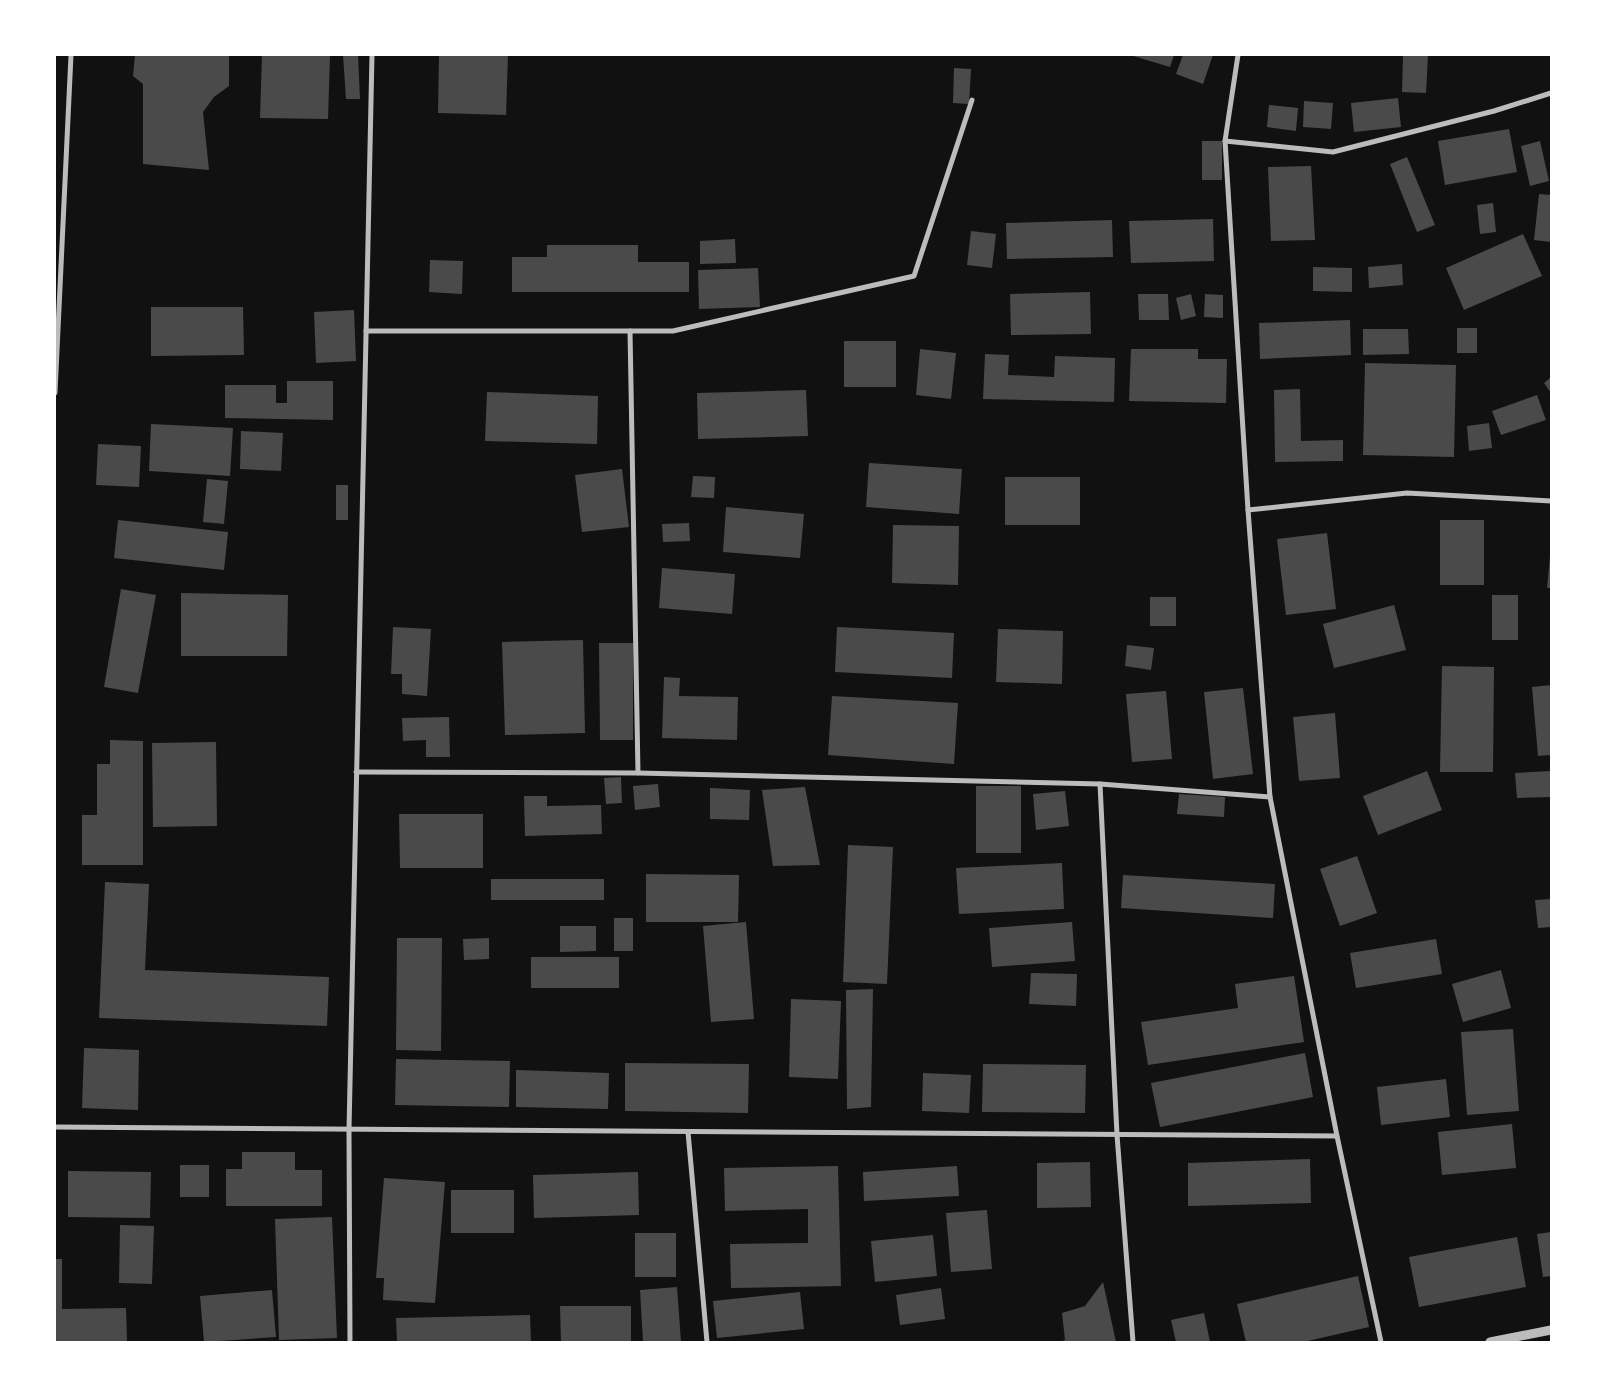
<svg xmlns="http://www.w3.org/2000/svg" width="1606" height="1397" font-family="Cabin,sans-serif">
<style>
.building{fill:#4a4a4a}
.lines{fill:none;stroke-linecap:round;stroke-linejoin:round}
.minor{stroke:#bcbcbc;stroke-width:5}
.tertiary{stroke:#bcbcbc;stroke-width:9}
</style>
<rect width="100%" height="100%" fill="#111"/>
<g class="building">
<path d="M 135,55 L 229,55 L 229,86 L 214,97 L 203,112 L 209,170 L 143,164 L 143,84 L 133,76 Z"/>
<path d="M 262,55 L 330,55 L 328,119 L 260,118 Z"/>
<path d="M 343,55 L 358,55 L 360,99 L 346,99 Z"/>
<path d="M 439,55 L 508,55 L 506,115 L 438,113 Z"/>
<path d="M 1130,55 L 1174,55 L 1170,67 Z"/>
<path d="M 1183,55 L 1213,55 L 1203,84 L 1176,74 Z"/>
<path d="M 1403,55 L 1428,55 L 1426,93 L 1402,92 Z"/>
<path d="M 954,68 L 971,69 L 969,104 L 953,103 Z"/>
<path d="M 1398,98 L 1401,127 L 1354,132 L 1351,103 Z"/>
<path d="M 1304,101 L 1333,103 L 1331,129 L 1303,127 Z"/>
<path d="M 1269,105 L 1298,108 L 1296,131 L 1267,127 Z"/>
<path d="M 1509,129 L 1517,172 L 1445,185 L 1438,141 Z"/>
<rect x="1202" y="141" width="20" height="39"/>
<path d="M 1540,141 L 1549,181 L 1530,186 L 1521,146 Z"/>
<path d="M 1407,157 L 1435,225 L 1417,232 L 1390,164 Z"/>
<path d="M 1311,166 L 1315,240 L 1271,241 L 1268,167 Z"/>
<path d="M 1539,194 L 1551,195 L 1551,242 L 1534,240 Z"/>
<path d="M 1493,203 L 1496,232 L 1480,234 L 1477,205 Z"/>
<path d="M 1213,219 L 1214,261 L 1131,263 L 1129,221 Z"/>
<path d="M 1112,220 L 1113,257 L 1007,259 L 1006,223 Z"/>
<path d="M 971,231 L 996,234 L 992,268 L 967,265 Z"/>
<path d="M 1523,234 L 1542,276 L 1464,310 L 1446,268 Z"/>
<path d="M 735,239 L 736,263 L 700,264 L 700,241 Z"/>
<path d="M 547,245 L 638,245 L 638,262 L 689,262 L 689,292 L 512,292 L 512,257 L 547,257 Z"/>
<path d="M 430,260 L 463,261 L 462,294 L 429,292 Z"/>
<path d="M 1402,264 L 1403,285 L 1369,288 L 1368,267 Z"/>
<path d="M 1313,267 L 1352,268 L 1352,292 L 1313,291 Z"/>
<path d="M 758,268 L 760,307 L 699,309 L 698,270 Z"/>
<path d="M 1090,292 L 1091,334 L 1011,335 L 1010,294 Z"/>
<path d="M 1138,294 L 1168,294 L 1169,320 L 1139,320 Z"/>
<path d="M 1191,294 L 1196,316 L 1181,320 L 1176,298 Z"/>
<path d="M 1205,294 L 1223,295 L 1223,318 L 1204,317 Z"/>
<path d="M 151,307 L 243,307 L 244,355 L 151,356 Z"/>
<path d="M 354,310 L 356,361 L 316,363 L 314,312 Z"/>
<path d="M 1350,320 L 1351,355 L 1260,359 L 1259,323 Z"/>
<rect x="1457" y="328" width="20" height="25"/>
<path d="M 1363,329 L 1408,329 L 1409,354 L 1363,355 Z"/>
<rect x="844" y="341" width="52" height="46"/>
<path d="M 920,349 L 956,353 L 951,399 L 916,395 Z"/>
<path d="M 1131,349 L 1198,349 L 1198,359 L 1227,359 L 1226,403 L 1129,401 Z"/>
<path d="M 985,354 L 1009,355 L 1008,375 L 1054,377 L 1055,356 L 1115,358 L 1114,402 L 983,399 Z"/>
<path d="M 1365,363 L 1456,365 L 1454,457 L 1363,455 Z"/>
<path d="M 1551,377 L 1551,393 L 1544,383 Z"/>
<path d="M 287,381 L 333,381 L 333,420 L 225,418 L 225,385 L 276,385 L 276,403 L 287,403 Z"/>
<path d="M 1300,389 L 1301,441 L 1343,440 L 1343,461 L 1275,462 L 1274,390 Z"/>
<path d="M 806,390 L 808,436 L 698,439 L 697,393 Z"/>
<path d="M 487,392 L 598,396 L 597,444 L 485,441 Z"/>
<path d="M 1537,395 L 1546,420 L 1501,435 L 1492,411 Z"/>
<path d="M 1489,423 L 1492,448 L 1469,451 L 1467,426 Z"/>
<path d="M 151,424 L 233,428 L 230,476 L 149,471 Z"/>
<path d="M 241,431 L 283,433 L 281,471 L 240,469 Z"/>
<path d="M 98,444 L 141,446 L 139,487 L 96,485 Z"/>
<path d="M 869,463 L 962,469 L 959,514 L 866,507 Z"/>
<path d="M 622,469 L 629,527 L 582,532 L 575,475 Z"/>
<path d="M 693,476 L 715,477 L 714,498 L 691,497 Z"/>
<rect x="1005" y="477" width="75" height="48"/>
<path d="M 207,479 L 228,481 L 224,524 L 203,522 Z"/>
<rect x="336" y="485" width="12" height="35"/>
<path d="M 726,507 L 804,514 L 800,558 L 723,552 Z"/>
<path d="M 118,520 L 228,532 L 224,570 L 114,558 Z"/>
<rect x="1440" y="520" width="44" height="65"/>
<path d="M 689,523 L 690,541 L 663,542 L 662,524 Z"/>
<path d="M 893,525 L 959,526 L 958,585 L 892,583 Z"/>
<path d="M 1327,533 L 1336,609 L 1286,615 L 1277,539 Z"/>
<path d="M 1550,556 L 1551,556 L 1551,588 L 1547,588 Z"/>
<path d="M 662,568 L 735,574 L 732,614 L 659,608 Z"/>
<path d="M 121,589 L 156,595 L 138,693 L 104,687 Z"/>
<path d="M 181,593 L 288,595 L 287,656 L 181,656 Z"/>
<rect x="1492" y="595" width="26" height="45"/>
<rect x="1150" y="597" width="26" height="29"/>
<path d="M 1394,605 L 1406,650 L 1334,668 L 1323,624 Z"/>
<path d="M 393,627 L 431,629 L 427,696 L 402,694 L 402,674 L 391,674 Z"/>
<path d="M 837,627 L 954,633 L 952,678 L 835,672 Z"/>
<path d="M 998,629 L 1063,631 L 1062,684 L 996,682 Z"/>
<path d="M 583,640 L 585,733 L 505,735 L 502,642 Z"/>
<path d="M 599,643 L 633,643 L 633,740 L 600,740 Z"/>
<path d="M 1127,645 L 1154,648 L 1151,670 L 1125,666 Z"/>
<path d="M 1442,666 L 1494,667 L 1493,772 L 1440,772 Z"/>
<path d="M 664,677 L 680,678 L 679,696 L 738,697 L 737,740 L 662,738 Z"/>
<path d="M 1551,685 L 1551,755 L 1538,756 L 1532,687 Z"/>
<path d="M 1243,688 L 1253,774 L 1213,779 L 1204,692 Z"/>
<path d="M 1166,691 L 1172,759 L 1132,762 L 1126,694 Z"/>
<path d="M 832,696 L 958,703 L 954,764 L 828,755 Z"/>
<path d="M 1335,713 L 1340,778 L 1299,781 L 1293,717 Z"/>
<path d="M 449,717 L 450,757 L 426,757 L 426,740 L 403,741 L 402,718 Z"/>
<path d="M 110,740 L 143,741 L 143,865 L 82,865 L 82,815 L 97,815 L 97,764 L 110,764 Z"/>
<path d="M 216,742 L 217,826 L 153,827 L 152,743 Z"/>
<path d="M 1427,771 L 1442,810 L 1378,835 L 1363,796 Z"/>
<path d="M 1551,771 L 1551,797 L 1517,798 L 1515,773 Z"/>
<path d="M 621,777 L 622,803 L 606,804 L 604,778 Z"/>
<path d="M 658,784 L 660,807 L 635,810 L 633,786 Z"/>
<rect x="976" y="786" width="45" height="67"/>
<path d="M 805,787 L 820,865 L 773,866 L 762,790 Z"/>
<path d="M 710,788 L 750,790 L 749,820 L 710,819 Z"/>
<path d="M 1065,791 L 1069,826 L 1036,830 L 1033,794 Z"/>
<path d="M 1179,794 L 1225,797 L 1224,817 L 1177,814 Z"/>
<path d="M 524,796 L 547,796 L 547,806 L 601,805 L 602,834 L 525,836 Z"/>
<path d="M 399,814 L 483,814 L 483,868 L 400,868 Z"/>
<path d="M 848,845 L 893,847 L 887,984 L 843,982 Z"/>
<path d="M 1357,856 L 1377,913 L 1340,926 L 1320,869 Z"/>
<path d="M 1062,863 L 1064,909 L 959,914 L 956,868 Z"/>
<path d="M 646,874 L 739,875 L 738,922 L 646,922 Z"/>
<path d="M 1123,875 L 1275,884 L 1273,918 L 1121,908 Z"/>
<rect x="491" y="879" width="113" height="21"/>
<path d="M 105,882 L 149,884 L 145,970 L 329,977 L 327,1026 L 99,1018 Z"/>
<path d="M 1551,899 L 1551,927 L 1538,928 L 1535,900 Z"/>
<rect x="614" y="918" width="19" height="33"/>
<path d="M 746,922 L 754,1019 L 711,1022 L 703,926 Z"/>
<path d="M 1072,922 L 1075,961 L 992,967 L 989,928 Z"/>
<path d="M 560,926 L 596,926 L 596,951 L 560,952 Z"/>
<path d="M 397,938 L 442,938 L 441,1051 L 396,1050 Z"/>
<path d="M 489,938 L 489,959 L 464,960 L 463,939 Z"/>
<path d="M 1436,939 L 1442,974 L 1356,988 L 1350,953 Z"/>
<rect x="531" y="957" width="88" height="31"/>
<path d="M 1501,970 L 1511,1008 L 1463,1022 L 1452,984 Z"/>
<path d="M 1031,973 L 1077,974 L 1076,1006 L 1029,1004 Z"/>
<path d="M 1294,976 L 1304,1042 L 1148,1065 L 1141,1022 L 1238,1008 L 1235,984 Z"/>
<path d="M 873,989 L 871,1107 L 847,1109 L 846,990 Z"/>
<path d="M 791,999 L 841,1001 L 838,1079 L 789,1077 Z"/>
<path d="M 1513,1029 L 1519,1111 L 1467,1115 L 1461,1032 Z"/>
<path d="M 84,1048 L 139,1050 L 138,1110 L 82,1108 Z"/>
<path d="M 1305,1053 L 1313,1097 L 1160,1127 L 1151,1083 Z"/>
<path d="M 396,1059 L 510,1061 L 509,1107 L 395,1105 Z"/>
<path d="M 625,1063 L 749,1064 L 748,1113 L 625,1111 Z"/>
<path d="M 983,1064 L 1086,1065 L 1085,1113 L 982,1112 Z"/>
<path d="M 516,1070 L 609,1073 L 608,1109 L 516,1107 Z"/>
<path d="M 923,1073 L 971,1075 L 969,1113 L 922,1111 Z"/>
<path d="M 1446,1079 L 1450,1117 L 1381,1125 L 1377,1087 Z"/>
<path d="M 1512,1124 L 1516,1168 L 1442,1175 L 1438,1132 Z"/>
<path d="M 242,1152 L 295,1152 L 295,1170 L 322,1170 L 322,1206 L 226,1206 L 226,1169 L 242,1169 Z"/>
<path d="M 1310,1159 L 1311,1203 L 1188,1206 L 1188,1163 Z"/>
<path d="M 1090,1162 L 1091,1207 L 1037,1208 L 1037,1163 Z"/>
<rect x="180" y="1165" width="29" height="32"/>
<path d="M 838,1166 L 841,1286 L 731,1288 L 730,1244 L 808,1243 L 808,1209 L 725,1211 L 724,1168 Z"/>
<path d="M 957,1166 L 959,1196 L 864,1201 L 863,1172 Z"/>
<path d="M 68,1171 L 151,1172 L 150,1218 L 68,1217 Z"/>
<path d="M 638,1172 L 639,1215 L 534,1218 L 533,1175 Z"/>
<path d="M 384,1178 L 445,1182 L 435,1303 L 383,1300 L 384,1278 L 376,1278 Z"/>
<rect x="451" y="1190" width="63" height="43"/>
<path d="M 987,1210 L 992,1269 L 951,1272 L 946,1213 Z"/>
<path d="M 332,1217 L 337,1338 L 279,1340 L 275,1219 Z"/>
<path d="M 120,1225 L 154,1226 L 152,1284 L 119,1283 Z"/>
<path d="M 1551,1232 L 1551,1276 L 1543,1277 L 1537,1234 Z"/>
<rect x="635" y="1233" width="41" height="44"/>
<path d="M 933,1235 L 937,1276 L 875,1282 L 871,1241 Z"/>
<path d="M 1517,1237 L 1526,1287 L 1419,1307 L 1409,1257 Z"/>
<path d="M 55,1259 L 62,1259 L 62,1309 L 126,1308 L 127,1342 L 55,1342 Z"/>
<path d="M 1358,1276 L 1369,1327 L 1303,1342 L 1246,1342 L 1237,1304 Z"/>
<path d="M 1103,1282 L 1116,1342 L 1060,1342 L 1065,1340 L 1062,1313 L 1085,1306 Z"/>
<path d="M 677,1287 L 681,1342 L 643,1342 L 640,1290 Z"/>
<path d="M 941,1288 L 945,1319 L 900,1325 L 896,1295 Z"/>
<path d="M 272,1290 L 276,1337 L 204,1342 L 200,1296 Z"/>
<path d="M 800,1292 L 804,1329 L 717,1338 L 713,1301 Z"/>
<path d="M 560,1306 L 631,1306 L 631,1342 L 561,1342 Z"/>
<path d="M 1204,1313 L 1210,1342 L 1176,1342 L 1171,1320 Z"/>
<path d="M 530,1315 L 531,1342 L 397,1342 L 396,1318 Z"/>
</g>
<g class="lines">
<g class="minor">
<path d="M 1238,55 L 1225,141 L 1248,510 L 1270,797 L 1337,1136 L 1381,1342"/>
<path d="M 1225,141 L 1333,152 L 1494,111 L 1551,93"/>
<path d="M 366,331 L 673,331 L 914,276 L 972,100"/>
<path d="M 630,331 L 638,773"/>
<path d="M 55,393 L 71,55"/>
<path d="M 1248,510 L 1407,493 L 1551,501"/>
<path d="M 356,772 L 638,773 L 1100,784 L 1270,797"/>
<path d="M 1100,784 L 1117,1135 L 1133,1342"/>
<path d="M 55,1127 L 1337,1136"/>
<path d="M 688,1132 L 707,1342"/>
<path d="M 350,1342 L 349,1130 L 372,55"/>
</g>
<path class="tertiary" d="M 1490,1342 L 1551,1330"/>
</g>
<rect width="1606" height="1397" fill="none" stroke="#ffffff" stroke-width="112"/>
</svg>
